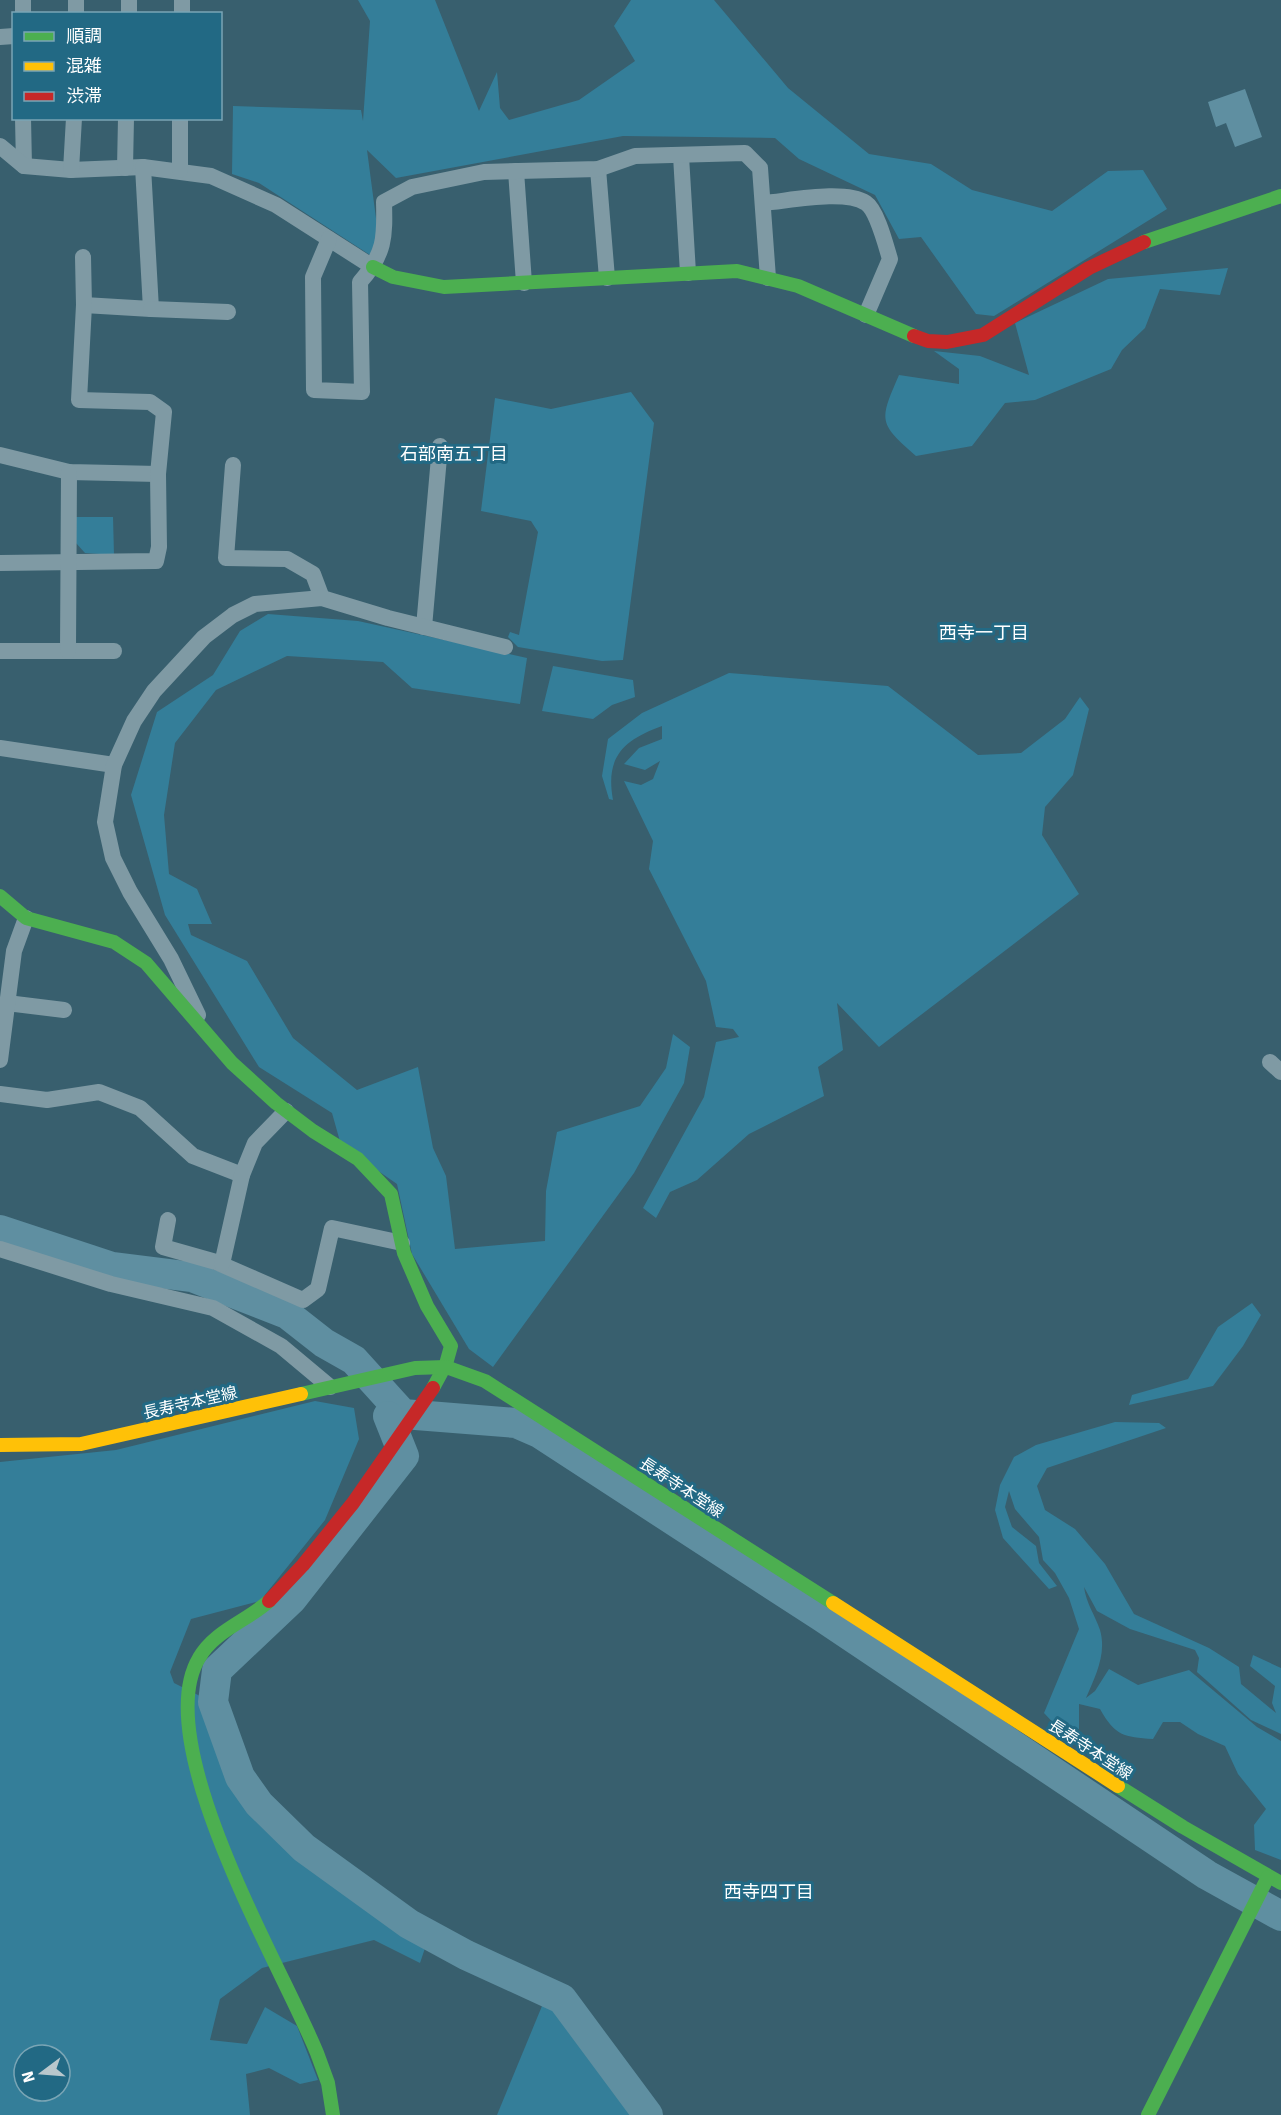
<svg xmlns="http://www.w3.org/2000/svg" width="1281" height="2115" font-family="Signika,'Noto Sans JP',sans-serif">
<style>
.green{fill:#347e99;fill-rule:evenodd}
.water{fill:#5f8fa1}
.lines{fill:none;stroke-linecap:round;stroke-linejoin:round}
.river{stroke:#5f8fa1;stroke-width:30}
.street{stroke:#7f9aa4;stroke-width:16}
.fast{stroke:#4caf50;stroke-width:14}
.slow{stroke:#ffc107;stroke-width:14}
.jam{stroke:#c62828;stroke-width:14}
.labels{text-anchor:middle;stroke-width:6;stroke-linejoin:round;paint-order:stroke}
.street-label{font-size:16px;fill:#fff;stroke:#226984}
.neighbourhood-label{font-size:18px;fill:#fff;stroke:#226984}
</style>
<rect width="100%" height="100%" fill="#385f6e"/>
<g class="green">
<path d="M 358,0 L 435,0 L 479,111 L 497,72 L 500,108 L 509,120 L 579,100 L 635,61 L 614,26 L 631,0 L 714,0 L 788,88 L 869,154 L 931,164 L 972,190 L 1052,211 L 1108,171 L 1143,170 L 1167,209 L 994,316 L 976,314 L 921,237 L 899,239 L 875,195 L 799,159 L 775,138 L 623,136 L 396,178 L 367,150 L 379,241 L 370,255 L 259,183 L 232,174 L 233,106 L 361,110 L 363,121 L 370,21 Z"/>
<path d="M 1228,268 L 1220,295 L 1160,289 L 1145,328 L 1122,350 L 1111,369 L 1035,400 L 1005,403 L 972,446 L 916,456 C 878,423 879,421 899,375 L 959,384 L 959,369 L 934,351 L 980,356 L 1029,375 L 1015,323 L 1108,279 Z"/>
<path d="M 631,392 L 654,423 L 623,660 L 602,661 L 518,647 L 508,637 L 510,632 L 519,635 L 538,532 L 531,521 L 481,511 L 495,398 L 551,409 Z"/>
<path d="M 75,517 L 113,517 L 114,555 L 85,553 L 76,543 Z"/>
<path d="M 268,614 L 358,621 L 527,658 L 520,704 L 412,688 L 383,662 L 287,656 L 216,690 L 175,743 L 164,815 L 169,874 L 197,889 L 212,924 L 188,924 L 191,935 L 247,961 L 293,1038 L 357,1090 L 418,1067 L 433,1148 L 446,1176 L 455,1249 L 545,1241 L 546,1191 L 557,1132 L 640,1106 L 666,1068 L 673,1034 L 690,1047 L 684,1083 L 634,1173 L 493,1367 L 469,1349 L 412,1254 L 397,1184 L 341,1145 L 332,1113 L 259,1067 L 165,915 L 131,795 L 157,712 L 213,675 L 240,631 Z"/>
<path d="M 553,666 L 633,680 L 635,697 L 612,705 L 593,719 L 542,711 Z"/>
<path d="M 729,673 L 888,686 L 978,755 L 1021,753 L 1065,719 L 1080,697 L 1089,709 L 1073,775 L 1045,807 L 1042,835 L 1079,894 L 879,1047 L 837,1003 L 843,1050 L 818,1067 L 824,1096 L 749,1134 L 697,1180 L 670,1192 L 656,1218 L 643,1208 L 704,1097 L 716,1042 L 739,1037 L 733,1029 L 716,1027 L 706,981 L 649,869 L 653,841 L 624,781 L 641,785 L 653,779 L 660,761 L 645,770 L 624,764 L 639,748 L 662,739 L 662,726 C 624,740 605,756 613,800 L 609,799 L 602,776 L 608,739 L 642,713 Z"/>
<path d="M 1252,1303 L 1261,1315 L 1243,1346 L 1213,1386 L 1129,1405 L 1132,1395 L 1188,1379 L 1218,1327 Z"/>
<path d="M 315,1401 L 354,1408 L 359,1439 L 325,1520 L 260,1601 L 191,1619 L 170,1672 L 174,1683 L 226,1709 L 251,1791 L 429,1936 L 420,1963 L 374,1940 L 262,1968 L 220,1999 L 210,2040 L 247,2044 L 265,2007 L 297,2026 L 318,2080 L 300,2084 L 269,2068 L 246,2074 L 250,2115 L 0,2115 L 0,1462 L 116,1450 ZM 24,2055 L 60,2055 L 60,2091 L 24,2091 Z"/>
<path d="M 1115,1422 L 1159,1423 L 1166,1428 L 1047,1468 L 1037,1486 L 1045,1510 L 1075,1529 L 1105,1564 L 1134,1614 L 1209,1648 L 1239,1667 L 1241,1684 L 1276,1713 L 1272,1703 L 1275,1686 L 1250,1666 L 1253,1655 L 1281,1668 L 1281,1734 L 1251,1720 L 1197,1672 L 1199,1658 L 1195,1650 L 1130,1629 L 1097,1611 L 1084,1587 C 1086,1603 1095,1615 1100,1630 C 1107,1654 1095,1677 1086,1698 L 1095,1691 L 1109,1669 L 1138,1685 L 1189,1670 L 1257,1727 L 1281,1741 L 1281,1860 L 1255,1850 L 1254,1825 L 1266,1809 L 1238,1774 L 1225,1746 L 1198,1734 L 1180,1722 L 1163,1722 L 1153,1739 C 1124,1737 1115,1736 1100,1709 L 1079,1704 L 1079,1729 L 1060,1730 L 1044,1713 L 1079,1629 L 1069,1598 L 1055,1573 L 1043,1560 L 1039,1537 L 1015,1509 L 1009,1491 L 1005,1507 L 1012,1527 L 1036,1546 L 1039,1563 L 1057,1586 L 1049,1589 L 1003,1538 L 995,1510 L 1000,1485 L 1014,1457 L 1036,1445 Z"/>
<path d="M 542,2006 L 577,2006 L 651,2115 L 497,2115 Z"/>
</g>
<path class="water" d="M 1245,89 L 1262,137 L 1235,147 L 1226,123 L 1216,127 L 1208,102 Z"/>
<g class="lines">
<g class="river">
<path d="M 0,1230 L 112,1267 L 192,1277 L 287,1314 L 324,1343 L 354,1360 L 403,1414 L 516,1423 L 539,1433 L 822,1617 L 1207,1875 L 1281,1916"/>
<path d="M 388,1416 L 404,1456 L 292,1599 L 217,1670 L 213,1702 L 240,1777 L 259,1804 L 304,1848 L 409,1924 L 466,1955 L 562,1999 L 648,2115"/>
</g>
<g class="street">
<path d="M 23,0 L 23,14"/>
<path d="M 76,14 L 76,0"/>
<path d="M 129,14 L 129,0"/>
<path d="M 182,14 L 182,0"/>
<path d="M 0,37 L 14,36"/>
<path d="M 23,118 L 24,166"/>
<path d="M 0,146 L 24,166 L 71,170 L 143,167 L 211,176 L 276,205 L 373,267"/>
<path d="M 681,156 L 688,273"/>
<path d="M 125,168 L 126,118"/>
<path d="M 598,169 L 607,278"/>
<path d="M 71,170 L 74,118"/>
<path d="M 180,170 L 180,118"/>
<path d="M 516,171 L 524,283"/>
<path d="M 763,203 C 789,201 844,189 866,203 C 877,210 886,246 890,259 L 866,315"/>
<path d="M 329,239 L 313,277 L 314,390 L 362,392 L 360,282 C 385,254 385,237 384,202 L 412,187 L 484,172 L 598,169 L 635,156 L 745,153 L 760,168 L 768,278"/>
<path d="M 84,305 L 151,309 L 143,167"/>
<path d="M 151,309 L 228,312"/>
<path d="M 0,455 L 69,472 L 158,474"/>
<path d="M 233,465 L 226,558 L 287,559 L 313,574 L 322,598"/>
<path d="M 0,563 L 156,561 L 159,547 L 158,474 L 164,412 L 150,402 L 79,400 L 84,305 L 83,257"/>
<path d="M 424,627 L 440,446"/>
<path d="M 0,651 L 114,651"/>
<path d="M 68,651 L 69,472"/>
<path d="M 0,748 L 114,765"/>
<path d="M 7,1003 L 64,1010"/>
<path d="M 198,1015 L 171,959 L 130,892 L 113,858 L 105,822 L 114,765 L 134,721 L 154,691 L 204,637 L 233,615 L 255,604 L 322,598 L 388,618 L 505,647"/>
<path d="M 0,1060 L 14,951 L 26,918"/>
<path d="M 1270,1062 L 1281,1072"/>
<path d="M 0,1094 L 47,1100 L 99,1092 L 140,1108 L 193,1156 L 242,1175"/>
<path d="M 168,1220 L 163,1247 L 216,1262 L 303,1300 L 318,1289 L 332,1228 L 402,1243"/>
<path d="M 0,1249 L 111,1284 L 213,1308 L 281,1346 L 330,1387"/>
<path d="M 222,1264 L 242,1175 L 255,1143 L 286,1111"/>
</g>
<g class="fast">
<path d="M 1144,242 L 1281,196"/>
<path d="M 373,267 L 393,277 L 444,287 L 737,271 L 798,286 L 914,336"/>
<path d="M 0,896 L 26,918 L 114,942 L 146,963 L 232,1063 L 276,1103 L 313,1131 L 358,1159 L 391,1194 L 404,1253 L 427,1306 L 451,1346 L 446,1364 L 433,1388"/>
<path d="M 301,1394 L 415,1368 L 446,1367 L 485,1381 L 833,1603"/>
<path d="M 269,1601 C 247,1621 214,1631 199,1658 C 148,1743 282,1967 317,2053 L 328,2083 L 333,2115"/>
<path d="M 1118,1786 L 1183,1827 L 1281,1883"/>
<path d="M 1148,2115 L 1268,1877"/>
</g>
<g class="slow">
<path d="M 0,1445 L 81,1444 L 301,1394"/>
<path d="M 833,1603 L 1118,1786"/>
</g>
<g class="jam">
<path d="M 914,336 L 928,341 L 947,342 L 983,335 L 1089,268 L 1144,242"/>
<path d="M 269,1601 L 303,1565 L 353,1503 L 433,1388"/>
</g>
</g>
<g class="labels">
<g class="street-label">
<text transform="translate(190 1402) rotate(-13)" y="6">長寿寺本堂線</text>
<text transform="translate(682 1487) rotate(33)" y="6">長寿寺本堂線</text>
<text transform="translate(1091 1749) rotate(33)" y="6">長寿寺本堂線</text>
</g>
<g class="neighbourhood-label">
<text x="454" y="460">石部南五丁目</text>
<text x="984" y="639">西寺一丁目</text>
<text x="769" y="1898">西寺四丁目</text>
</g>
</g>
<rect x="12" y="12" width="210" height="108" fill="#226984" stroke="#7aa5b5" stroke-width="1.5"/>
<rect x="24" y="32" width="30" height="9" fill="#4caf50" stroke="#7aa5b5" stroke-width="1.5"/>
<text x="66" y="42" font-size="18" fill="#ffffff">順調</text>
<rect x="24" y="62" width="30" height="9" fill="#ffc107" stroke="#7aa5b5" stroke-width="1.5"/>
<text x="66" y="72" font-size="18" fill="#ffffff">混雑</text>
<rect x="24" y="92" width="30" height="9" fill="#c62828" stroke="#7aa5b5" stroke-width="1.5"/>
<text x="66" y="102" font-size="18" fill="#ffffff">渋滞</text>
<g transform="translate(42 2073) rotate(254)"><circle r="28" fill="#226984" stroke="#7aa5b5" stroke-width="1.5"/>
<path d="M0-4.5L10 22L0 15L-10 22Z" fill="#b9c7cc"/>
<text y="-9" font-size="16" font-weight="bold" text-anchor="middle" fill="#ffffff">N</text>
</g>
</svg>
